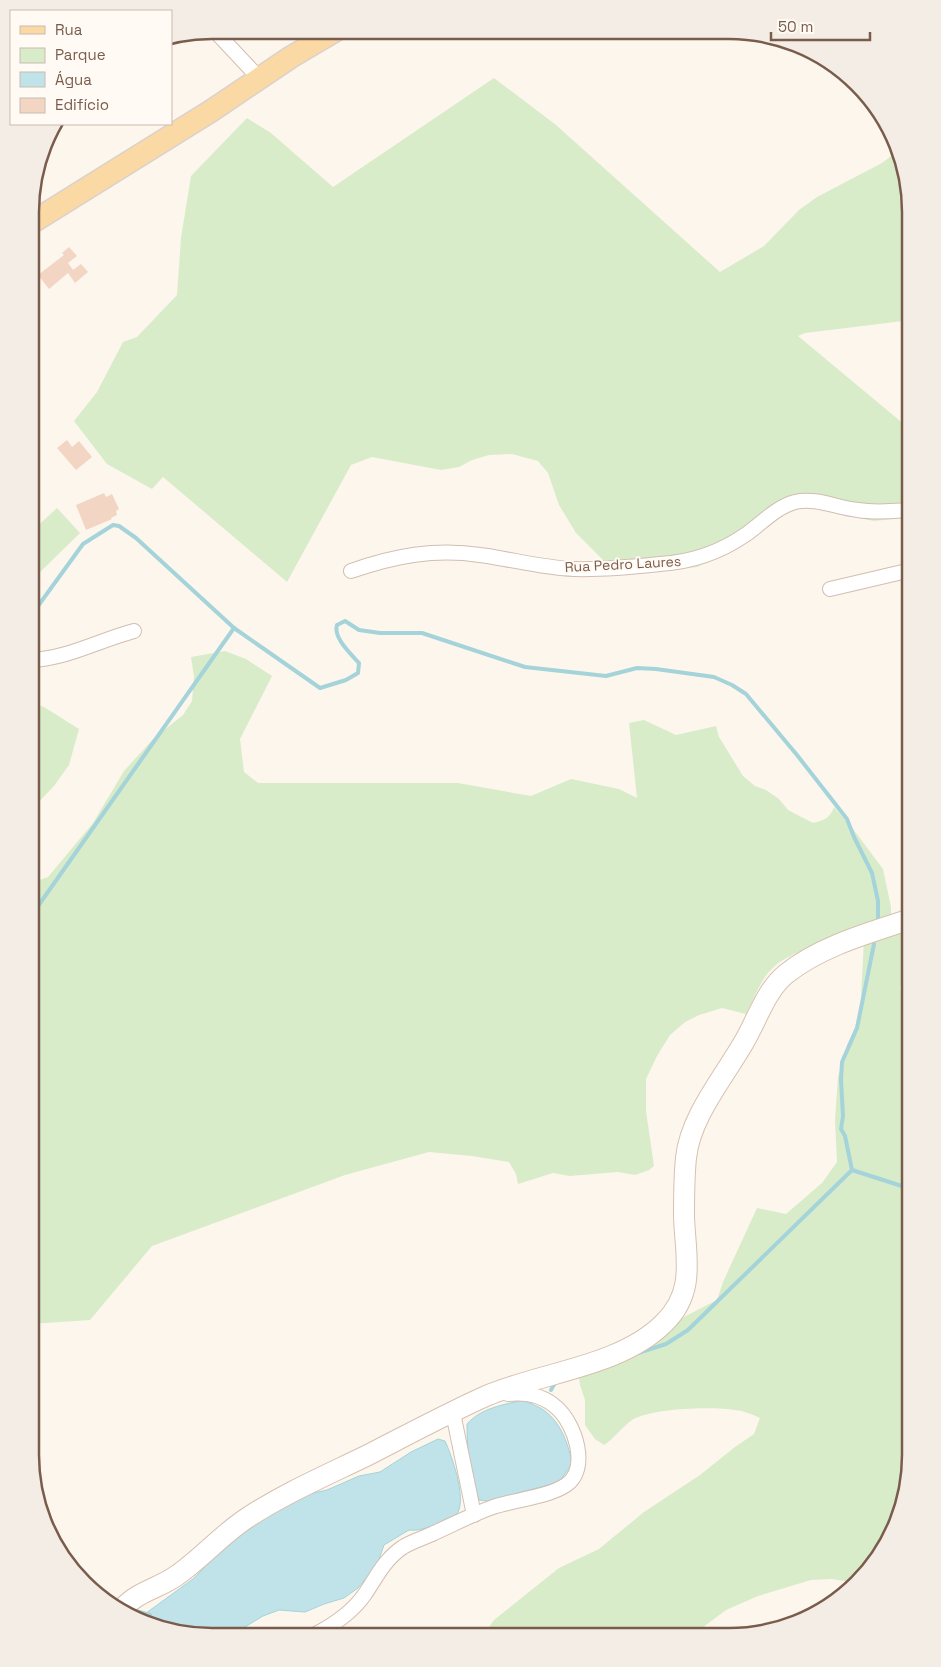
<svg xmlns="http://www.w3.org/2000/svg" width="941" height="1667" font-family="'Space Grotesk',sans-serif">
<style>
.green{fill:#d8ecc9}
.water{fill:#bfe3e8;stroke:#a5d3da}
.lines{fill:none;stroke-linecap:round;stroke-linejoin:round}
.stream{stroke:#a5d3da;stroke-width:4}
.building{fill:#f3d5c3}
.street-casing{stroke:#d1beb0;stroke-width:16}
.secondary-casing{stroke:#d6c0b0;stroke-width:22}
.primary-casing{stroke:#dad1cd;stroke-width:24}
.street{stroke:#fff;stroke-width:14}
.secondary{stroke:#fff;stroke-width:20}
.primary{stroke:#fbd9a5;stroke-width:21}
.labels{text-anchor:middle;stroke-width:4;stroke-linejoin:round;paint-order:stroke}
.street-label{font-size:14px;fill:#7a5c4d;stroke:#fffaf3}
.rim{fill:none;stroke:#7a5c4d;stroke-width:2.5}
</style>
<rect width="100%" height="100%" fill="#fdf6ec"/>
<g class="green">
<path d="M 494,78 L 556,125 L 720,272 L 764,246 L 799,210 L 817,197 L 882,163 L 899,150 L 901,153 L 911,211 L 911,320 L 805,333 L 798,336 L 911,430 L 911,517 L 874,521 L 815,508 L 792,509 L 766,524 L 735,549 L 697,567 L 636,574 L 615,572 L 576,533 L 559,505 L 548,473 L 538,461 L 512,454 L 489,455 L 472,460 L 459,467 L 441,470 L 372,457 L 351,465 L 287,582 L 163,477 L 152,489 L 107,464 L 74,421 L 97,392 L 123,342 L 137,337 L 177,295 L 181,238 L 191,176 L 247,118 L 271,133 L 333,187 Z"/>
<path d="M 57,508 L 80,533 L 37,575 L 31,570 L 31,532 Z"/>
<path d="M 225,651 L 246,659 L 272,676 L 240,739 L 244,772 L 258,783 L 458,783 L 531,796 L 571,779 L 619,789 L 637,798 L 629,723 L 644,720 L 676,735 L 716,726 L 719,737 L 743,776 L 755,786 L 766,790 L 779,799 L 788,810 L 813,823 C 825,820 830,818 834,807 L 853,829 L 883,869 L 891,907 L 891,915 L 911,911 L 911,956 L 900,988 L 911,997 L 911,1468 L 901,1514 L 874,1566 L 856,1583 L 832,1579 L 811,1580 L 758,1596 L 726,1610 L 690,1637 L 483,1636 L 494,1620 L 559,1568 L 599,1549 L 644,1512 L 700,1475 L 735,1447 L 754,1434 L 760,1418 C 752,1414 744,1411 735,1410 C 713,1406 650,1408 632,1420 C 622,1427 615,1438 604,1445 L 595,1439 L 585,1425 L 585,1400 L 580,1385 L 578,1371 L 717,1300 L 723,1282 L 757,1208 L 786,1214 L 822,1183 L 837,1162 L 835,1120 L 838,1077 L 847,1045 L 860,1016 L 864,939 C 831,945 791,946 768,973 C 759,984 753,1001 746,1014 L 722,1008 L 699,1015 L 685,1022 L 670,1035 L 657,1056 L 646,1079 L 646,1111 L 654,1166 L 649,1170 L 635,1175 L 618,1172 L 570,1176 L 553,1173 L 518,1184 L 516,1174 L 509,1162 L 472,1156 L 429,1152 L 345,1175 L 152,1246 L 90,1320 L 30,1324 L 31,883 L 48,877 L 93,823 L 124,771 L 154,738 L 183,715 L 192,701 L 194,677 L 191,657 Z"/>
<path d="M 31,703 L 44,707 L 79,729 L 69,765 L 54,786 L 31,810 Z"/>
</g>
<g class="water">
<path d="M 523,1400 C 530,1404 539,1406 545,1411 C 561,1423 569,1445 572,1464 L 559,1482 L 488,1501 L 479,1500 C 469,1475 467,1450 467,1424 C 481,1408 503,1405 523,1400 Z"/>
<path d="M 438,1439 L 445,1441 C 452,1456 466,1497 458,1512 C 455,1519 442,1523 435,1525 C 426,1528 419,1531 409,1530 L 384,1545 L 377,1565 L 358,1588 L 344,1598 L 324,1604 L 305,1612 L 279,1610 L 263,1616 L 230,1636 L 187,1635 L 142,1616 L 193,1579 L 247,1524 L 309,1494 L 327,1490 L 359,1476 L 380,1472 L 411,1452 Z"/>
</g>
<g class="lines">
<g class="stream">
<path d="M 31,613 L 38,606 L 83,544 L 113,525 L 119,526 L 136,538 L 234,628 L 320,688 L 346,680 L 358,673 L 359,663 C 351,654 333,638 337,625 L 345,621 L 359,630 L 380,633 L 422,633 L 525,667 L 606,676 L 637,668 L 656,669 L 714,677 L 732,685 L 746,694 L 797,755 L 847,819 L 854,837 L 872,873 L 878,901 L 878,919"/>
<path d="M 31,916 L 234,628"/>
<path d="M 852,1170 L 845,1136 L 841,1129 L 843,1116 L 841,1080 L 842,1062 L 857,1028 L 874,944"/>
<path d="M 852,1170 L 911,1189"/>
<path d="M 638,1353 L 666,1344 L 688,1330 L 852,1170"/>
<path d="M 551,1390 L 556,1381"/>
<path d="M 136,1611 L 150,1615"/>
</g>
</g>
<g class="building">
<path d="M 69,247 L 77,256 L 68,263 L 73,270 L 81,264 L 88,272 L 75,283 L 68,273 L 49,289 L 38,275 L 64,255 L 62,253 Z"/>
<path d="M 31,304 L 40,315 L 31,322 Z"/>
<path d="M 67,440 L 72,447 L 79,441 L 92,457 L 76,470 L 57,448 Z"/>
<path d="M 104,493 L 106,497 L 112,494 L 119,509 L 116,511 L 117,515 L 111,518 L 112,519 L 86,530 L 76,505 Z"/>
</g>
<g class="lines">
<g class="street-casing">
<g id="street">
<path d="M 214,30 L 259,78"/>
<path d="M 351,571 C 394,556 435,548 480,555 C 511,559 542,568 574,569 C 602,570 632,567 660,564 C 691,562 719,553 745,535 C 761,524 776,507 795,502 C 816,497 837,508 858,510 C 876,513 893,511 911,510"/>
<path d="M 830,589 L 911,570"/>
<path d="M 31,660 C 66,659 100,640 134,631"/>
<path d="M 453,1413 L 474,1515"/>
<path d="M 312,1636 C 332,1626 352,1613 365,1594 C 377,1576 385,1559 403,1547 C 413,1541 424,1538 434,1533 C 454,1524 473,1514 493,1507 C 514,1500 548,1497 566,1485 C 590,1469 575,1424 557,1408 C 543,1395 527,1392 508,1394"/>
</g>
</g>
<g class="secondary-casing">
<path id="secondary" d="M 123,1608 C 137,1592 159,1588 176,1576 C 201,1559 221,1535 247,1518 C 285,1493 327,1475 368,1455 C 407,1435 446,1414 486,1396 C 542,1372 620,1367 664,1323 C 697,1291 685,1255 684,1216 C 684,1197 684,1177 686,1158 C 690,1117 724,1077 744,1042 C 757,1020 766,990 786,974 C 821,946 869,933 911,919"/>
</g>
<g class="primary-casing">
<path id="primary" d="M 31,223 L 211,111 L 291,57 L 335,31"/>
</g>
<use href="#street" class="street"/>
<use href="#secondary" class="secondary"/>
<use href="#primary" class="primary"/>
</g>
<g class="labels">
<g class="street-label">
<text transform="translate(623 564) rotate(-3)" y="5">Rua Pedro Laures</text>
</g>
</g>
<path d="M0 0H941V1667H0ZM212 39H729A173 173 0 0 1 902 212V1455A173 173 0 0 1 729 1628H212A173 173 0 0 1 39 1455V212A173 173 0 0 1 212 39Z" fill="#f4ede6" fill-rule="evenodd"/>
<path class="rim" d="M212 39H729A173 173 0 0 1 902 212V1455A173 173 0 0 1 729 1628H212A173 173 0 0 1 39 1455V212A173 173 0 0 1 212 39Z"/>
<rect x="10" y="10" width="162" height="115" fill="#fffaf3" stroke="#cabbb1"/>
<rect x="20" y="26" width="25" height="8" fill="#fbd9a5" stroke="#cabbb1"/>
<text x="55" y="35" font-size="15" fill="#7a5c4d">Rua</text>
<rect x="20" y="48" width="25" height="15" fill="#d8ecc9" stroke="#cabbb1"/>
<text x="55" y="60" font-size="15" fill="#7a5c4d">Parque</text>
<rect x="20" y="72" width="25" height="15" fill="#bfe3e8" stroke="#cabbb1"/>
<text x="55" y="85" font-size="15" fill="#7a5c4d">Água</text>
<rect x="20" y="98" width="25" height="15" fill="#f3d5c3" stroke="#cabbb1"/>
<text x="55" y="110" font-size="15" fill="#7a5c4d">Edifício</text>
<path d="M771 32v8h99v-8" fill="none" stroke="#7a5c4d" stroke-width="2.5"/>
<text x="778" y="32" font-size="15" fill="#7a5c4d" stroke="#fffaf3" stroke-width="4" paint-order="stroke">50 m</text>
</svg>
